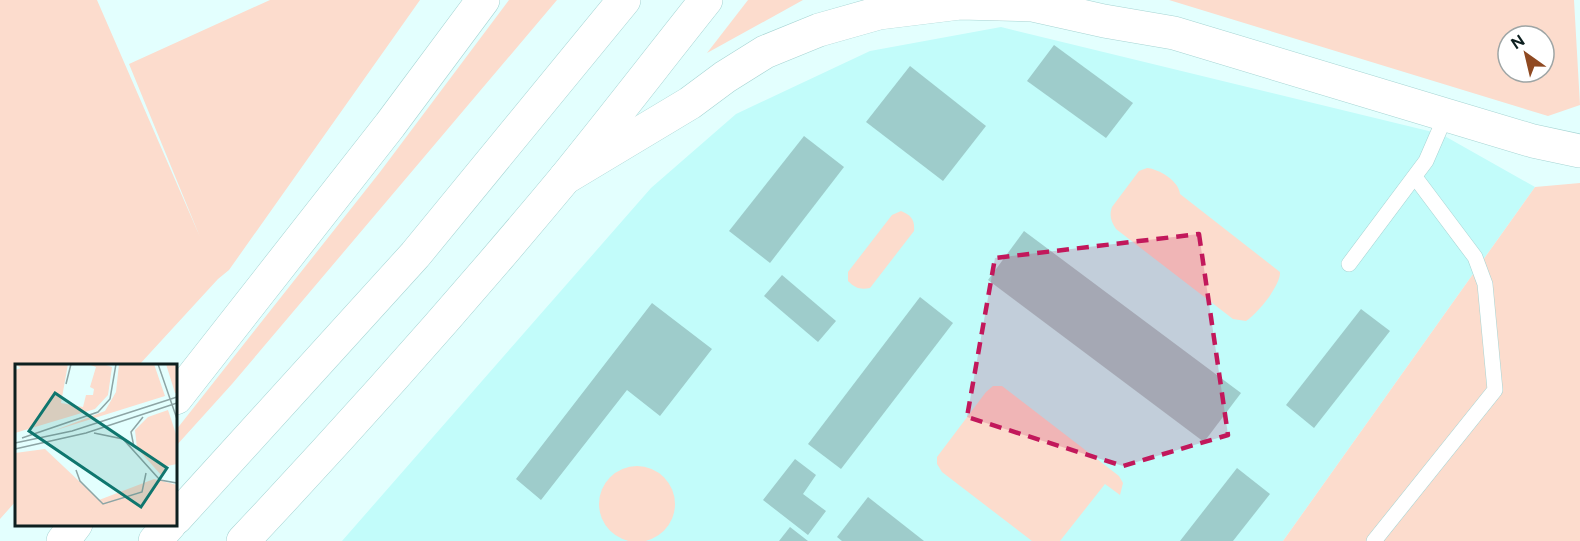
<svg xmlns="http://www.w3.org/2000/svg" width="1580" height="541" font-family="Figtree,sans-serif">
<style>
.built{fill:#c2fcfa}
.green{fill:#fcdccd;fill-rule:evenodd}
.building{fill:#9ecccb}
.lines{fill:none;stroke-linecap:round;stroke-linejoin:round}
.lane-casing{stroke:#a6d4d3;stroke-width:16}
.highway-casing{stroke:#a6d4d3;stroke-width:34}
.lane{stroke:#fff;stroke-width:15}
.highway{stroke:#fff;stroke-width:33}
.marked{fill:#c2185b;fill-opacity:0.2;stroke:#c2185b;stroke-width:4.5;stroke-dasharray:12 8;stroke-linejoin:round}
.inset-road{fill:none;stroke:#8da5a5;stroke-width:1.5}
.view{fill:#0f766e;fill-opacity:0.15;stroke:#0f766e;stroke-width:3}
.inset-edge{fill:none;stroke:#0d1f1f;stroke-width:3}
</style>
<rect width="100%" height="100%" fill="#e3fffe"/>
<path class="built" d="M 1001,27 L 1441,134 L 1535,187 L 1283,541 L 342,541 L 651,188 L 736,114 L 870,51 Z"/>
<g class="green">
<path d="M 0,0 L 97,0 L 200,237 L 129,64 L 270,0 L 420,0 L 229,270 L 218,279 L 139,365 L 16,366 L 16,501 L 0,519 Z"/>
<path d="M 509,0 L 557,0 L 232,384 L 176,446 L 176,430 L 380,172 Z"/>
<path d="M 748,0 L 803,0 L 707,53 Z"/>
<path d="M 1169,0 L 1574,0 L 1580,105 L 1548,116 ZM 1508,36 L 1544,36 L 1544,72 L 1508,72 Z"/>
<path d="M 1147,168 C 1159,169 1179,181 1180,194 L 1280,272 C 1281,285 1258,313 1246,321 L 1233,319 L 1116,229 C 1111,221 1109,216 1112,207 L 1139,171 Z"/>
<path d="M 1580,183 L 1580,541 L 1283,541 L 1535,187 Z"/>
<path d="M 901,211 C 911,215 915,220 914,231 L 870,288 C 860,290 855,288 848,281 L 848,272 L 892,215 Z"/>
<path d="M 993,386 L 1002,386 L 1119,476 L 1123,483 L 1120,495 L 1105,484 L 1060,541 L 1032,541 L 942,472 L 937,464 L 937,457 L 986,392 Z"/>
<circle cx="637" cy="504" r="38"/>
</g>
<g class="building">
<path d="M 1054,45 L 1133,103 L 1106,138 L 1027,81 Z"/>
<path d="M 910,66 L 986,126 L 943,181 L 866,122 Z"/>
<path d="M 804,136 L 844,167 L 770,263 L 729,231 Z"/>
<path d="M 1024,231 L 1241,393 L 1204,442 L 988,280 Z"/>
<path d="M 782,275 L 836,321 L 818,342 L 764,296 Z"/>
<path d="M 920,297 L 953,323 L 841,469 L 808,444 Z"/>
<path d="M 652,303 L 712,349 L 660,416 L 627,390 L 541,500 L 516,479 Z"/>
<path d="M 1361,309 L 1390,331 L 1314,428 L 1286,405 Z"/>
<path d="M 795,459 L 816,475 L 803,494 L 826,511 L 808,535 L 763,500 Z"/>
<path d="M 1237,468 L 1270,494 L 1233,541 L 1180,541 Z"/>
<path d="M 868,497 L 924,541 L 842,541 L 837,537 Z"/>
<path d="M 790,527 L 808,541 L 779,541 Z"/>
</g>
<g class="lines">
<g class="lane-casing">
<g id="lane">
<path d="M 1349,264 L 1426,161 L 1446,115"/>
<path d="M 1374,541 L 1495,390 L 1485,284 L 1475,257 L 1415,177"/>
</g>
</g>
<g class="highway-casing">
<g id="highway">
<path d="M 565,178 L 690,103 L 725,77 L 765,52 L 819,30 L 879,13 L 960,3 L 1032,5 L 1104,21 L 1174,33 L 1446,115 L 1533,141 L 1580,151"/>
<path d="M 176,398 L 390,125 L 483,0"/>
<path d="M 176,518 L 415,255 L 624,0"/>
<path d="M 63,541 L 76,524"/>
<path d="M 155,541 L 170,524"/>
<path d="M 243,541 C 354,423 462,302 565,178 C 613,119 659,59 706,0"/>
</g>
</g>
<use href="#lane" class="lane"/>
<use href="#highway" class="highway"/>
</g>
<path class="marked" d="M 1199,234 L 1228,435 L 1123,466 L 967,417 L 995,258 Z"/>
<g transform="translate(15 364)">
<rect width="162" height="162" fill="#e3fffe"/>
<path d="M 0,0 L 53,0 L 46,39 L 68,43 L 71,31 L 78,31 L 79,25 L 75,23 L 81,3 L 73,0 L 88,0 L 97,3 L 93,31 L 80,45 L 0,69 L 0,6 L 6,4 ZM 104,0 L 139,0 L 150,32 L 38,67 L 90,47 L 101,28 ZM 151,0 L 162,0 L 162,29 L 160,29 ZM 153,46 L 162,73 L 162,100 L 152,102 L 147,112 L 122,84 L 120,66 L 133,53 ZM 30,85 L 84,136 L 139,115 L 162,121 L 162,162 L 0,162 L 0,89 Z" fill="#fcdccd"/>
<path class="inset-road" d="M 143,0 L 162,55M 51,20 L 56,0M 79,69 L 108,75 L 145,116 L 162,119M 7,74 L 83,48 L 95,35 L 101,0M 0,79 L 57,67 L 162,33M 119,83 L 116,68 L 128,53M 0,85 L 71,69 L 162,39M 61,106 L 65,117 L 88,140 L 127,128 L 131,109"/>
<path class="view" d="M 40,29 L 152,104 L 126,143 L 14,67 Z"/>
<rect width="162" height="162" class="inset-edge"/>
</g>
<g transform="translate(1526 54) rotate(326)"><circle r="28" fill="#ffffff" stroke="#9ea5a5" stroke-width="1.5"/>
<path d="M0-4.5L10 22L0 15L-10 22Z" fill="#8f4921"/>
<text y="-9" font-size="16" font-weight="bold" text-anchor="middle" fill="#0d1f1f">N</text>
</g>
</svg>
